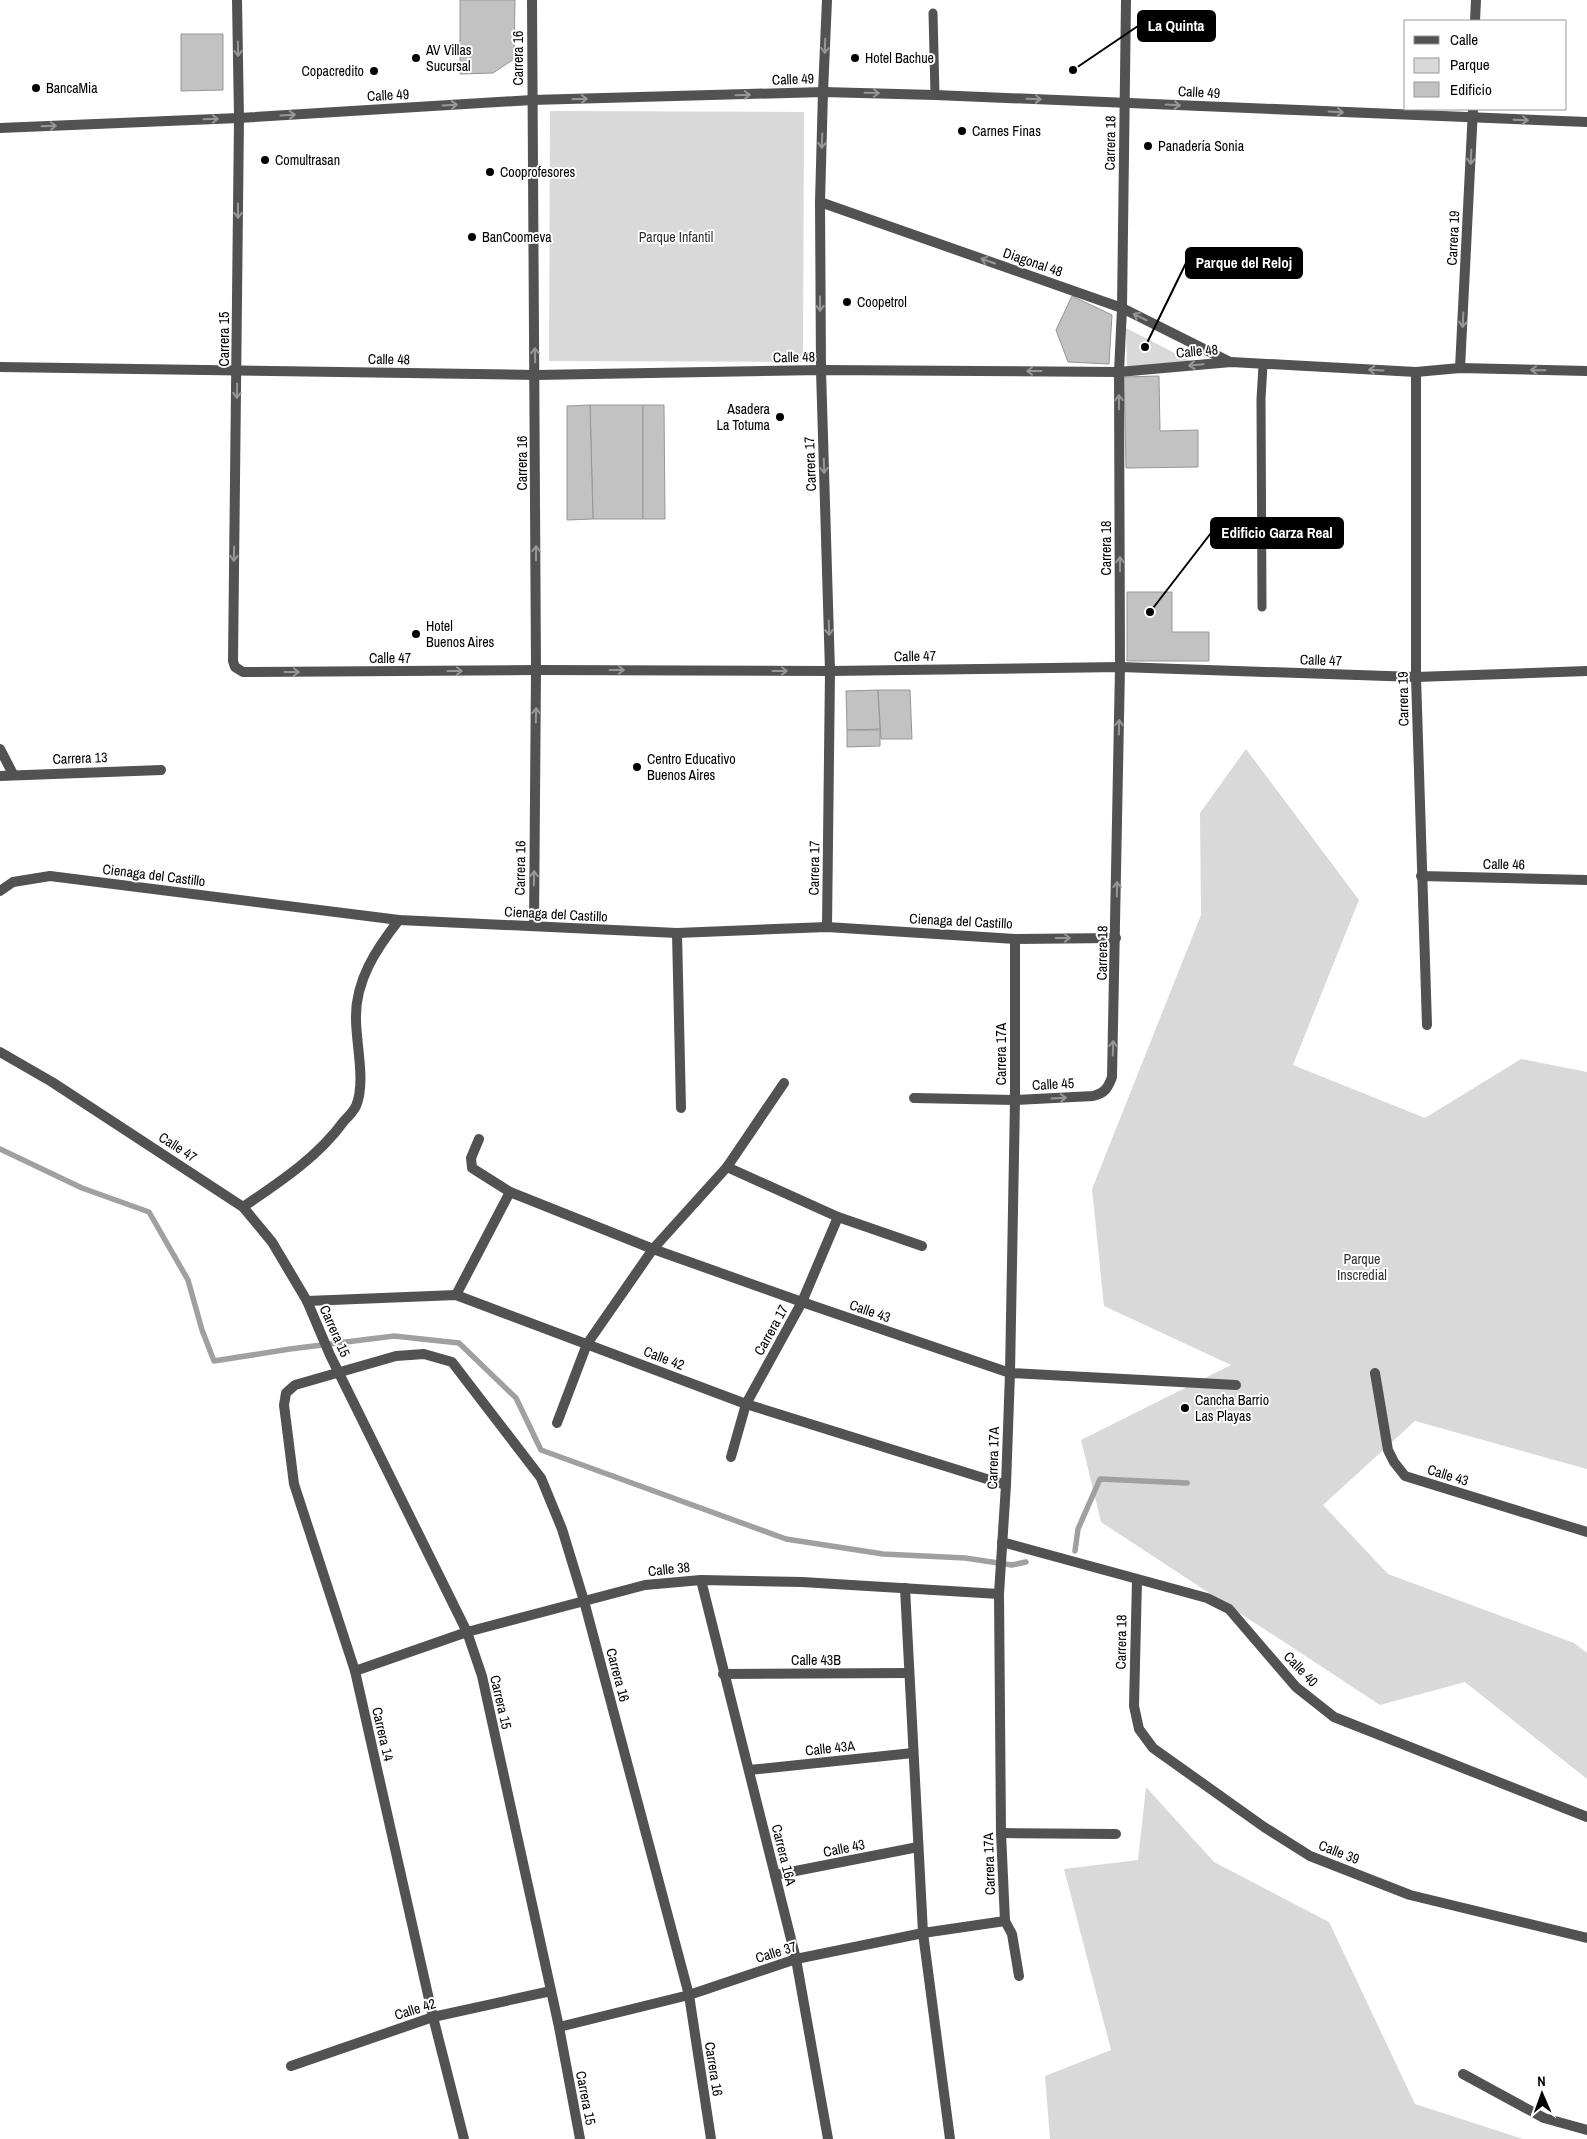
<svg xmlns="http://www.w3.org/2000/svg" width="1587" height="2139" font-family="'Archivo Narrow',sans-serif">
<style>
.green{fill:#d9d9d9}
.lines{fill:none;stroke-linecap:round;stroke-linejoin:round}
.stream{stroke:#a0a0a0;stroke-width:5.5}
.building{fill:#c2c2c2;stroke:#969696}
.service{stroke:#525252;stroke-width:9}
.minor{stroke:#525252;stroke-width:10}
.tertiary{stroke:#525252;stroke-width:10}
.oneway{stroke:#979797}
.poi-dot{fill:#000;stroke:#fff;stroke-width:2}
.labels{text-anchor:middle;stroke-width:4;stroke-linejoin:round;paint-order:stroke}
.poi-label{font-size:14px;fill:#000;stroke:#fff;text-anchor:start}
.street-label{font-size:14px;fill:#000;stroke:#fff}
.park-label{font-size:14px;fill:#303030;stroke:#fff}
.leader{fill:none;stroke:#000;stroke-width:2}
.callout-dot{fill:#000;stroke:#fff;stroke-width:2}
.callout{fill:#000;stroke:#000;stroke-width:2}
.callout-label{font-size:15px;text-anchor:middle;font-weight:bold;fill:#fff}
</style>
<rect width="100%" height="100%" fill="#fff"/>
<g class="green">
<path d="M 550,111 L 804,112 L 803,362 L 549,361 Z"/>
<path d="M 1126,328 L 1200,366 L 1127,368 Z"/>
<path d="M 1246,749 L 1359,900 L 1293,1065 L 1425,1118 L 1521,1059 L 1587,1072 L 1587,1469 L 1415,1421 L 1323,1505 L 1388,1574 L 1574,1643 L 1587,1653 L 1587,1779 L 1465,1682 L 1380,1705 L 1101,1522 L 1081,1440 L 1231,1365 L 1104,1306 L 1092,1189 L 1201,915 L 1200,813 Z"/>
<path d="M 1146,1787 L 1214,1862 L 1329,1922 L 1415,2104 L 1523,2139 L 1050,2139 L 1045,2076 L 1111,2050 L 1064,1869 L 1138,1860 Z"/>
</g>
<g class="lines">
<g class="stream">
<path d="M 0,1149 L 82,1188 L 149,1212 L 188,1280 L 202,1330 L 214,1361 L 290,1349 L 394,1336 L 459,1343 L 516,1398 L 541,1450 L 786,1539 L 883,1554 L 965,1558 L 1012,1565 L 1026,1562"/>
<path d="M 1075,1551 L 1078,1529 L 1100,1479 L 1187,1483"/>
</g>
</g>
<g class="building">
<path d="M 460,0 L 515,0 L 514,59 L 493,73 L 460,74 Z"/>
<path d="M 181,34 L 223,34 L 223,90 L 181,91 Z"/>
<path d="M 1072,296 L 1112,315 L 1109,364 L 1068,362 L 1056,330 Z"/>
<path d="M 1159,376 L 1160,431 L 1198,430 L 1198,467 L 1126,468 L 1124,377 Z"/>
<path d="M 590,405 L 643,405 L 643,519 L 593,519 Z"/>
<path d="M 590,405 L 593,519 L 567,520 L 567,406 Z"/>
<path d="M 643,405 L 664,405 L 665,519 L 643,519 Z"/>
<path d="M 1127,592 L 1172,592 L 1172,632 L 1209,632 L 1209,661 L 1127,661 Z"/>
<path d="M 878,690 L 880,729 L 847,730 L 846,691 Z"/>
<path d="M 878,690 L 910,690 L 912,739 L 881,739 Z"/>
<path d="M 847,730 L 880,730 L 880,746 L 847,747 Z"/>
</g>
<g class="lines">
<g class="service">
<path d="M 933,13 L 935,95"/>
<path d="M 1262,607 L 1261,399 L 1263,365"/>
</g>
<g class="minor">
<path d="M 237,0 L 239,118 L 233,661 L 235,667 L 243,672 L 536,670 L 830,671 L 1120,667 L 1416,677 L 1587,671"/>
<path d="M 532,0 L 536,670 L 534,926"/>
<path d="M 1475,21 L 1476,0"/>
<path d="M 823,92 L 820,202 L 821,370 L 830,671 L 827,927"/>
<path d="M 820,202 L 1122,308 L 1230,362"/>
<path d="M 0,367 L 536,375 L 821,370 L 1119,372 L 1231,362 L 1416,372 L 1460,368 L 1587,371"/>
<path d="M 1460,368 L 1473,109"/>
<path d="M 1416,372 L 1416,677 L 1427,1025"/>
<path d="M 0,749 L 13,774"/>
<path d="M 0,776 L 161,770"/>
<path d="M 1421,876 L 1587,880"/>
<path d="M 0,891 L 13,882 L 50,876 L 399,920 L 677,933 L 827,927 L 1015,939 L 1116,938"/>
<path d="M 677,933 L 681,1108"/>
<path d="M 1015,939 L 1015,1100 L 1010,1373 L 1006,1485 L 999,1594 L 1001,1833 L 1005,1921 L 1012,1934 L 1019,1976"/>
<path d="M 0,1052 L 52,1082 L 243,1207 L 272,1242 L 307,1301 L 330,1355 L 467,1632 L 482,1676 L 559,2027 L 580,2139"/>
<path d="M 914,1098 L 1015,1100 L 1093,1096 C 1105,1093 1108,1088 1112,1077 L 1120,667 L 1119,372 L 1122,308 L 1126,0"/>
<path d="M 479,1139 L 471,1158 L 472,1168 L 510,1192 L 653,1249 L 802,1302 L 1010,1373 L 1236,1385"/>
<path d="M 727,1167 L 838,1217 L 922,1246"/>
<path d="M 243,1207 C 280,1182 318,1157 344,1121 C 348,1117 353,1112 356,1106 C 366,1083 356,1044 356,1019 C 355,981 376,949 399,920"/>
<path d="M 456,1295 L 510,1192"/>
<path d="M 307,1301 L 456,1295 L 746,1404 L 1006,1485"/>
<path d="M 1375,1373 L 1388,1450 L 1394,1462 L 1405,1476 L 1587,1532"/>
<path d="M 557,1423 L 587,1344 L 653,1249 L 727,1167 L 784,1083"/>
<path d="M 731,1457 L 746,1404 L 802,1302 L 838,1217"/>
<path d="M 1002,1542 L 1207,1598 L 1229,1609 L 1296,1687 L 1334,1717 L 1587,1817"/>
<path d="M 701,1580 L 796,1959 L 828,2139"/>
<path d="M 1137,1580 L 1134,1706 L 1139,1729 L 1153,1748 L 1264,1827 L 1310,1856 L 1410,1895 L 1587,1938"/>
<path d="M 905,1588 L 923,1933 L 950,2139"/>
<path d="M 355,1671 L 467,1632 L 645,1585 L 701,1580 L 802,1582 L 999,1594"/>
<path d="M 723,1674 L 909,1673"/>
<path d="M 749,1770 L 913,1753"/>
<path d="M 1001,1833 L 1116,1834"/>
<path d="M 775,1875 L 918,1847"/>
<path d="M 559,2027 L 689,1995 L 796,1959 L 923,1933 L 1005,1921"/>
<path d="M 291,2066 L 433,2017 L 551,1991"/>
<path d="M 1463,2074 L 1544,2118 L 1587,2130"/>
<path d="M 464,2139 L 433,2017 L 355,1671 L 294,1484 L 284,1405 L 286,1393 L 295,1385 L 396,1356 L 424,1354 L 452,1362 L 541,1478 L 562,1529 L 584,1601 L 689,1995 L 711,2139"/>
</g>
<g class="tertiary">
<path d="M 823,92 L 827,0"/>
<path d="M 0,128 L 239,118 L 532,100 L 823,92 L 935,95 L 1587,122"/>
</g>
</g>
<defs><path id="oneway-shaft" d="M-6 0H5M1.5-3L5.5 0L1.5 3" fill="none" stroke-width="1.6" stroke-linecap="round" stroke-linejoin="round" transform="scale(1.25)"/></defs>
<g class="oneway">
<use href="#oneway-shaft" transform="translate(825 46) rotate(92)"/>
<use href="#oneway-shaft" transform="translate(238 49) rotate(89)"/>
<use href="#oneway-shaft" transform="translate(872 93) rotate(1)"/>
<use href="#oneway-shaft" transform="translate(743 95) rotate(-2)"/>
<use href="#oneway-shaft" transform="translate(580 99) rotate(-2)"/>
<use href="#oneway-shaft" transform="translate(1034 99) rotate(2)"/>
<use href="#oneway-shaft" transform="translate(450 105) rotate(-3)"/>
<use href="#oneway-shaft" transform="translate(1173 105) rotate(3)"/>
<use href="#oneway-shaft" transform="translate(1336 112) rotate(3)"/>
<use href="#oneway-shaft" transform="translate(288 115) rotate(-3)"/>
<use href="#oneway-shaft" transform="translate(211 119) rotate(-2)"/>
<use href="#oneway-shaft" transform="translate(1521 120) rotate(2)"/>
<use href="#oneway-shaft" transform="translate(49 126) rotate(-2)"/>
<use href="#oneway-shaft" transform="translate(822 141) rotate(92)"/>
<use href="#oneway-shaft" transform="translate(1471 157) rotate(93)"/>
<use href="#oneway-shaft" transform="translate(238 211) rotate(90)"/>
<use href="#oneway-shaft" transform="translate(988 261) rotate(-161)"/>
<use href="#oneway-shaft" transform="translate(820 304) rotate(90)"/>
<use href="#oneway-shaft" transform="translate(1140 317) rotate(-153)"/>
<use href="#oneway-shaft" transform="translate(1463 320) rotate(93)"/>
<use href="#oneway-shaft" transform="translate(535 355) rotate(-91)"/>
<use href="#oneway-shaft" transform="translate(1196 365) rotate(175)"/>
<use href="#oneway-shaft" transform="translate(1376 370) rotate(-177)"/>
<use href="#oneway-shaft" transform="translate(1538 370) rotate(-179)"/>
<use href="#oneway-shaft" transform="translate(1034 371) rotate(-180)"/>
<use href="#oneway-shaft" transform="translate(237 391) rotate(91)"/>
<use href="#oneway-shaft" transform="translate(1119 402) rotate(-90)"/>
<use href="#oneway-shaft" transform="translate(824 466) rotate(88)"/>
<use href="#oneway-shaft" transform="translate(536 553) rotate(-90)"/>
<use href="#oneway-shaft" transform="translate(234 554) rotate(91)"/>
<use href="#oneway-shaft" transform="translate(1120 564) rotate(-90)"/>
<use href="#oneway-shaft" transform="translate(829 628) rotate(88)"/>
<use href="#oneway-shaft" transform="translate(617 670)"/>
<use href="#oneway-shaft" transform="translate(455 671)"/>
<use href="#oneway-shaft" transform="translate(780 671)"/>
<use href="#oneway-shaft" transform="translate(292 672)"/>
<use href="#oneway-shaft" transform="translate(536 715) rotate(-89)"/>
<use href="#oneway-shaft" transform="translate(1119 727) rotate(-89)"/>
<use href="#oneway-shaft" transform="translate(534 878) rotate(-89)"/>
<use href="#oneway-shaft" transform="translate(1117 889) rotate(-89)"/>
<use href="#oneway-shaft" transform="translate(1063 938)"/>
<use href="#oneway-shaft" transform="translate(1113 1048) rotate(-88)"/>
<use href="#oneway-shaft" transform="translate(1059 1098) rotate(-3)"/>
</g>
<g class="poi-dot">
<circle cx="416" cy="58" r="5"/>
<circle cx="855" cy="58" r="5"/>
<circle cx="374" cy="71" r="5"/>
<circle cx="36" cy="88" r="5"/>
<circle cx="962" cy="131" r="5"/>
<circle cx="1148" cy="146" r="5"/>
<circle cx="265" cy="160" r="5"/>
<circle cx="490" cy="172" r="5"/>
<circle cx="472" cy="237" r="5"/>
<circle cx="847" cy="302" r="5"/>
<circle cx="780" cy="417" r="5"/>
<circle cx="416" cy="634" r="5"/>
<circle cx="637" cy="767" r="5"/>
<circle cx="1185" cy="1408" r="5"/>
</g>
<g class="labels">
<g class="poi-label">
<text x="426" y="55">AV Villas<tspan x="426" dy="16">Sucursal</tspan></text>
<text x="865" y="63">Hotel Bachue</text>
<text x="364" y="76" text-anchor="end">Copacredito</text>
<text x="46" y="93">BancaMia</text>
<text x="972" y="136">Carnes Finas</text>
<text x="1158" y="151">Panadería Sonia</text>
<text x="275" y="165">Comultrasan</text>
<text x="500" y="177">Cooprofesores</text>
<text x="482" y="242">BanCoomeva</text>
<text x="857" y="307">Coopetrol</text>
<text x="770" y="414" text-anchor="end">Asadera<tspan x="770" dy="16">La Totuma</tspan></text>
<text x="426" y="631">Hotel<tspan x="426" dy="16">Buenos Aires</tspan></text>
<text x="647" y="764">Centro Educativo<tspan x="647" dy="16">Buenos Aires</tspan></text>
<text x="1195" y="1405">Cancha Barrio<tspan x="1195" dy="16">Las Playas</tspan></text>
</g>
<g class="street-label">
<text transform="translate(518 58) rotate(-90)" y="5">Carrera 16</text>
<text transform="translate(793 79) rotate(-2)" y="5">Calle 49</text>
<text transform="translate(1199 92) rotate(3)" y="5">Calle 49</text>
<text transform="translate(388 95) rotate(-3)" y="5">Calle 49</text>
<text transform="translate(1110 143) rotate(-89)" y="5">Carrera 18</text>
<text transform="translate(1453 238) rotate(-87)" y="5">Carrera 19</text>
<text transform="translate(1033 262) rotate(19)" y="5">Diagonal 48</text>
<text transform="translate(224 339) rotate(-90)" y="5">Carrera 15</text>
<text transform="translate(1197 351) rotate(-5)" y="5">Calle 48</text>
<text transform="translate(794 357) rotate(-1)" y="5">Calle 48</text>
<text transform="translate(389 359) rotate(1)" y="5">Calle 48</text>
<text transform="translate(522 463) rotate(-90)" y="5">Carrera 16</text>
<text transform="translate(810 464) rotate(-92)" y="5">Carrera 17</text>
<text transform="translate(1106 548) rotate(-90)" y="5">Carrera 18</text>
<text transform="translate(915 656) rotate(-1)" y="5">Calle 47</text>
<text x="390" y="663">Calle 47</text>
<text transform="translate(1321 660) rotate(2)" y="5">Calle 47</text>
<text transform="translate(1403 699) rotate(-91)" y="5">Carrera 19</text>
<text transform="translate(80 758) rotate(-2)" y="5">Carrera 13</text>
<text transform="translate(1504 864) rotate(1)" y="5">Calle 46</text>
<text transform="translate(520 868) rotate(-89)" y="5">Carrera 16</text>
<text transform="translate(814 868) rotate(-89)" y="5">Carrera 17</text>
<text transform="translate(154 875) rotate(7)" y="5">Cienaga del Castillo</text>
<text transform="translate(556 914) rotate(3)" y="5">Cienaga del Castillo</text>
<text transform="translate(961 921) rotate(3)" y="5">Cienaga del Castillo</text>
<text transform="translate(1102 953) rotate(-89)" y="5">Carrera 18</text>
<text transform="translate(1001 1054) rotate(-90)" y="5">Carrera 17A</text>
<text transform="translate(1053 1084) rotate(-3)" y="5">Calle 45</text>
<text transform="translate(178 1147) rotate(33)" y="5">Calle 47</text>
<text transform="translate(870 1311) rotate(19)" y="5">Calle 43</text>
<text transform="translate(771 1330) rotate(-61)" y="5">Carrera 17</text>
<text transform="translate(335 1331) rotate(66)" y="5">Carrera 15</text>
<text transform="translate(664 1358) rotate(21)" y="5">Calle 42</text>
<text transform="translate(993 1458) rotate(-88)" y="5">Carrera 17A</text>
<text transform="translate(1448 1475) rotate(17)" y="5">Calle 43</text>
<text transform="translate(669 1569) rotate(-6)" y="5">Calle 38</text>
<text transform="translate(1121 1642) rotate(-89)" y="5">Carrera 18</text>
<text x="816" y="1665">Calle 43B</text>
<text transform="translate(1301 1669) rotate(46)" y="5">Calle 40</text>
<text transform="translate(618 1675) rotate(75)" y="5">Carrera 16</text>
<text transform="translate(501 1702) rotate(77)" y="5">Carrera 15</text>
<text transform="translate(383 1734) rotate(77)" y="5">Carrera 14</text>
<text transform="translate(830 1748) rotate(-6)" y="5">Calle 43A</text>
<text transform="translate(844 1848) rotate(-11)" y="5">Calle 43</text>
<text transform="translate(1339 1852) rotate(21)" y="5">Calle 39</text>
<text transform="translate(784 1855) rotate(76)" y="5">Carrera 16A</text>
<text transform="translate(989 1864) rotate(-92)" y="5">Carrera 17A</text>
<text transform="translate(776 1952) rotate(-17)" y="5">Calle 37</text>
<text transform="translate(415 2009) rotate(-17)" y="5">Calle 42</text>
<text transform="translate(714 2069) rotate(81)" y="5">Carrera 16</text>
<text transform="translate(586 2098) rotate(79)" y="5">Carrera 15</text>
</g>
<g class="park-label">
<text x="676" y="242">Parque Infantil</text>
<text x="1362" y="1264">Parque<tspan x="1362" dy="16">Inscredial</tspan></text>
</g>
</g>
<path class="leader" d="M1073 70L1138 26M1145 347L1186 263M1150 612L1211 533"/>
<g class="callout-dot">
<circle cx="1073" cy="70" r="5"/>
<circle cx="1145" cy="347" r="5"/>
<circle cx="1150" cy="612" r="5"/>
</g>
<g class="callout">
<rect x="1138" y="11" width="77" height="30" rx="5"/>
<rect x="1186" y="248" width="116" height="30" rx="5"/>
<rect x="1211" y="518" width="132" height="30" rx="5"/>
</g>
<g class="callout-label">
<text x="1176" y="31">La Quinta</text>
<text x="1244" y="268">Parque del Reloj</text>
<text x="1277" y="538">Edificio Garza Real</text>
</g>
<rect x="1404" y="20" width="162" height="90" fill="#ffffff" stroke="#999999"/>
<rect x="1414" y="36" width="25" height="8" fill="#525252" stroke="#999999"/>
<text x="1450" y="45" font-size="15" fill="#000000">Calle</text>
<rect x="1414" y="58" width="25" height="15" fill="#d9d9d9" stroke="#999999"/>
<text x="1450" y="70" font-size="15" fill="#000000">Parque</text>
<rect x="1414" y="82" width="25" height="15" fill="#c2c2c2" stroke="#999999"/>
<text x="1450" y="95" font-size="15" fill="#000000">Edificio</text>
<g transform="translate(1542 2094) rotate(358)" stroke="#ffffff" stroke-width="4" paint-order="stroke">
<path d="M0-4L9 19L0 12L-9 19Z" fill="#000000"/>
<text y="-8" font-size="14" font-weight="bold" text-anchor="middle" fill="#000000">N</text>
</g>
</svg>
